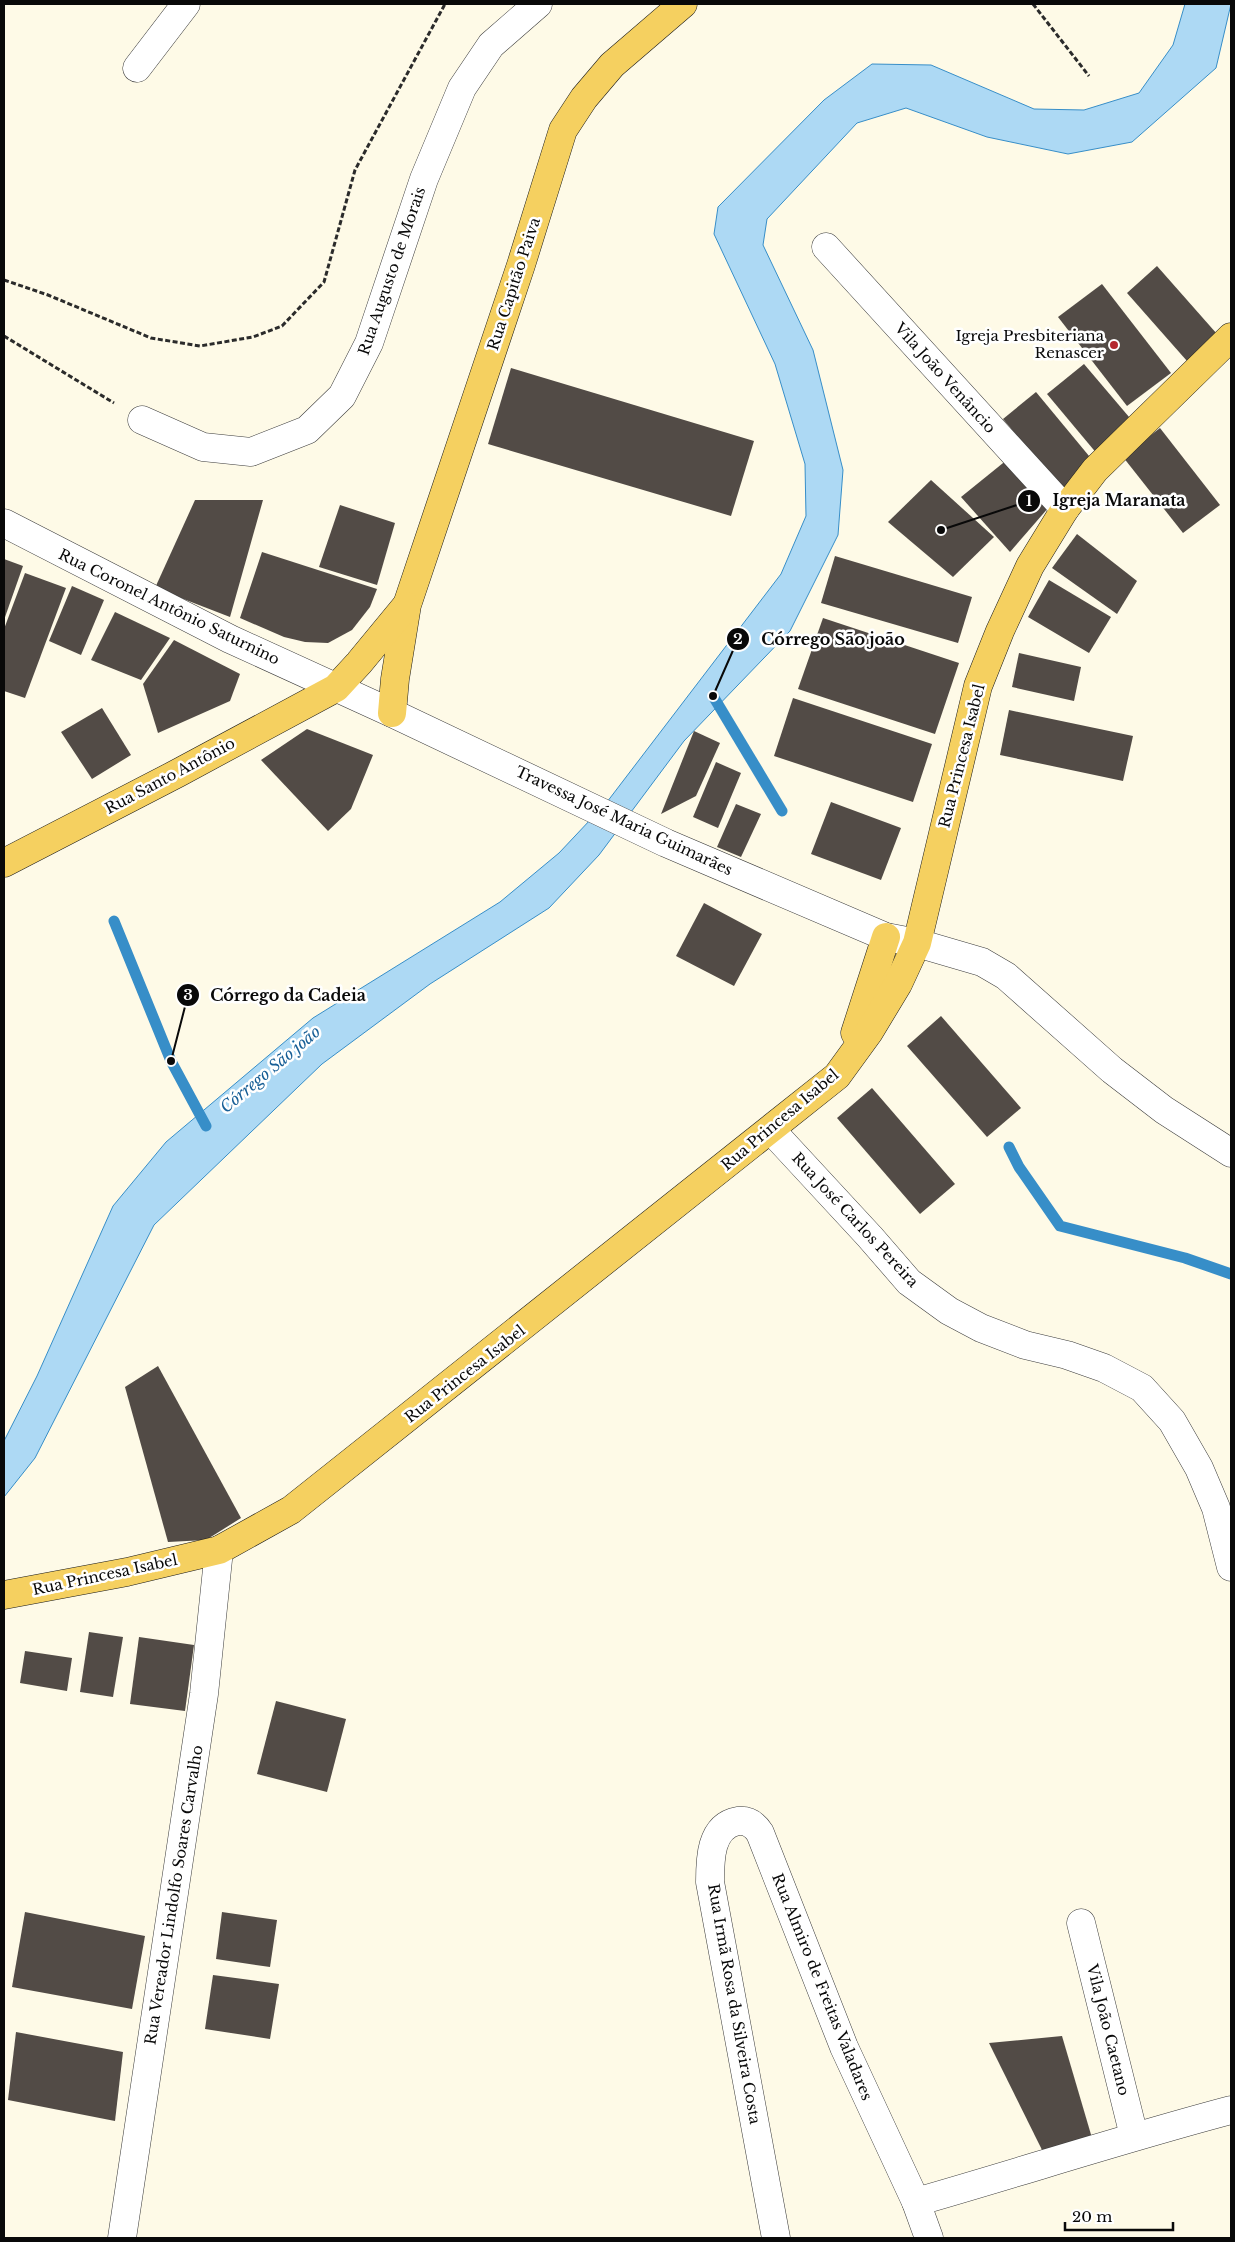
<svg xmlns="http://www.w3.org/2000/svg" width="1235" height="2242" font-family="'Libre Baskerville',serif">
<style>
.water{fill:#add9f4;stroke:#378ec8}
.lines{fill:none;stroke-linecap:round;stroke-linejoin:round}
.stream{stroke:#378ec8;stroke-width:11}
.building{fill:#524b46}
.minor-casing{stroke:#3c3c3c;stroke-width:29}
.major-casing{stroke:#1a1a1a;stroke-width:29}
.path{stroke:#2b2b2b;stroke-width:3;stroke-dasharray:5 2.5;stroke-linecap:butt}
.minor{stroke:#fff;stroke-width:28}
.major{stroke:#f5d060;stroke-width:28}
.poi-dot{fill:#b4272e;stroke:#fff;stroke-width:2}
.labels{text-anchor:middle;stroke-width:5;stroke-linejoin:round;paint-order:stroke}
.street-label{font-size:15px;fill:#090909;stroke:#fff}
.poi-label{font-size:15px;fill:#090909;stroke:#fff;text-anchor:end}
.water-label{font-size:16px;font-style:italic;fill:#185f96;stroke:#fff}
.leader{fill:none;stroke:#090909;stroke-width:2}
.callout-dot{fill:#090909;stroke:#fff;stroke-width:2}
.mark-label{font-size:15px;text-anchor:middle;font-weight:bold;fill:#fff}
.callout-label{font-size:16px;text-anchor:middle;font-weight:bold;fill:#090909;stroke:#fff;stroke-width:5;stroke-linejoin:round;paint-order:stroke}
</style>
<rect width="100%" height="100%" fill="#fefae7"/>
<path class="water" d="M 1185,4 L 1231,4 L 1216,68 L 1132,142 L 1068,154 L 987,137 L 906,108 L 857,123 L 767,219 L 763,245 L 813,350 L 843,470 L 838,535 L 790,631 L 684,741 L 599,855 L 549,908 L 430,984 L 322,1064 L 154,1225 L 35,1458 L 4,1497 L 4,1441 L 37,1376 L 113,1206 L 166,1142 L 313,1018 L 500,902 L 559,853 L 607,802 L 781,574 L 806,516 L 805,464 L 775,364 L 714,234 L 718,207 L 824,100 L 872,64 L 931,65 L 1034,109 L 1084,110 L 1139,93 L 1173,45 Z"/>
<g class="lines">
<g class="stream">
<path d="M 713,696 L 782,811"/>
<path d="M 114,921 L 171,1061 L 206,1126"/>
<path d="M 1009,1147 L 1019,1167 L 1060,1226 L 1185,1258 L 1231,1274"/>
</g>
</g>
<g class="building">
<path d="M 1157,266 L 1217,334 L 1187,361 L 1127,293 Z"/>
<path d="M 1102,284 L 1171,373 L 1127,406 L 1058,317 Z"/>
<path d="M 1084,364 L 1135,424 L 1098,455 L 1047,394 Z"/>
<path d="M 511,368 L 754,441 L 731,516 L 488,444 Z"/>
<path d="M 1036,392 L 1094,462 L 1062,490 L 1003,419 Z"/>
<path d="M 1160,428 L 1220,505 L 1183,533 L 1123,457 Z"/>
<path d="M 1008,459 L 1049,507 L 1010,552 L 961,497 Z"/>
<path d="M 931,480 L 994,537 L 953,577 L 888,522 Z"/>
<path d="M 195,500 L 263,500 L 230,617 L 155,588 Z"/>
<path d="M 340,505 L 395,523 L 377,585 L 319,567 Z"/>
<path d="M 1077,534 L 1137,581 L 1117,614 L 1052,568 Z"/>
<path d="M 262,552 L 377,589 L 370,607 L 352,630 L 328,643 L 305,642 L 284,637 L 240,618 Z"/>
<path d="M 835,556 L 972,597 L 958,643 L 821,603 Z"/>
<path d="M 4,559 L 23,566 L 4,620 Z"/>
<path d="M 25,573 L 66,588 L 25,698 L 4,691 L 4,629 Z"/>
<path d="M 1049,580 L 1111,617 L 1089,653 L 1028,617 Z"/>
<path d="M 72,586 L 104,600 L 81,655 L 49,641 Z"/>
<path d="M 115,612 L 170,638 L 141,680 L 91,660 Z"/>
<path d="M 823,618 L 959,663 L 935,734 L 798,689 Z"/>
<path d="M 174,640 L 240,674 L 230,701 L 158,733 L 143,684 Z"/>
<path d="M 1019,653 L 1081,667 L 1074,701 L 1012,687 Z"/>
<path d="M 793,698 L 932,744 L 913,802 L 774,756 Z"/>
<path d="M 102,708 L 131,755 L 92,779 L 61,732 Z"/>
<path d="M 1009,710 L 1133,736 L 1123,781 L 1000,755 Z"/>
<path d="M 307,729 L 373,755 L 351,809 L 328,831 L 261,760 Z"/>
<path d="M 694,731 L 720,743 L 696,796 L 661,814 Z"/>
<path d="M 716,762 L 741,773 L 718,828 L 693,817 Z"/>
<path d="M 831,802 L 901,828 L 881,880 L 811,854 Z"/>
<path d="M 736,804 L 761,814 L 741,857 L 717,847 Z"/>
<path d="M 704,903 L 762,934 L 734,986 L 676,956 Z"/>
<path d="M 941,1016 L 1021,1108 L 987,1137 L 907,1046 Z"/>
<path d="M 872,1088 L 955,1184 L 920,1214 L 837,1118 Z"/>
<path d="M 158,1366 L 241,1518 L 206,1540 L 168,1542 L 125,1387 Z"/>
<path d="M 89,1632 L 123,1637 L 113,1697 L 80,1692 Z"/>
<path d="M 139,1637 L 194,1645 L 185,1711 L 130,1704 Z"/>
<path d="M 25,1651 L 72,1658 L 67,1691 L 20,1683 Z"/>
<path d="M 276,1701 L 346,1719 L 327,1792 L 257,1774 Z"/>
<path d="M 25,1912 L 145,1936 L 132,2009 L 12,1987 Z"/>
<path d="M 222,1912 L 277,1920 L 270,1967 L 216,1959 Z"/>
<path d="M 213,1975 L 279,1984 L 270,2039 L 205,2029 Z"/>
<path d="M 16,2032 L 123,2052 L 115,2121 L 8,2100 Z"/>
<path d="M 1062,2036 L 1092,2138 L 1045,2156 L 989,2043 Z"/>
</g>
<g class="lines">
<g class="minor-casing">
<g id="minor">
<path d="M 137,68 L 186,4"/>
<path d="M 826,247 L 1065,509"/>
<path d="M 142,420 L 203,447 L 251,452 L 307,430 L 342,396 L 369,343 L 424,179 L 462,88 L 491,45 L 538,4"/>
<path d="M 4,523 L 230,639 L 392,713 L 666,843 L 886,937 L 917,943 L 982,962 L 1006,976 L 1112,1070 L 1164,1110 L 1231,1153"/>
<path d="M 771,1130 L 870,1237 L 909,1282 L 949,1311 L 981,1328 L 1025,1345 L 1067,1355 L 1104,1368 L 1142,1388 L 1172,1421 L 1199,1468 L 1216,1508 L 1231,1567"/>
<path d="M 1081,1923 L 1134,2136"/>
<path d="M 916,2202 C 1021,2172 1125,2138 1231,2110"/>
<path d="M 122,2238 L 204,1694 L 219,1550"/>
<path d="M 776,2238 L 710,1882 C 710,1860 710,1826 738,1821 C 748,1820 755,1825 760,1833 L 844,2047 L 916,2202 L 929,2238"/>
</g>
</g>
<g class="major-casing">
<g id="major">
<path d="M 392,713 L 395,679 L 407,605 L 521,265 L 563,130 L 584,98 L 612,65 L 683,4"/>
<path d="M 4,863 L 178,773 L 336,688 L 359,663 L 406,606"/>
<path d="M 855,1033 L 886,937"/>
<path d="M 4,1595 L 127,1572 L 219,1550 L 291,1510 L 837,1076 L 869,1032 L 898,984 L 917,943 L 978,686 L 1000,631 L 1030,566 L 1065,509 L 1095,470 L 1231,337"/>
</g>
</g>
<g class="path">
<path d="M 1033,4 L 1089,76"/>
<path d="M 4,280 L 48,295 L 151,338 L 200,346 L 253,337 L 282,326 L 324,282 L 355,170 L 445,4"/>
<path d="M 4,336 L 114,403"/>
</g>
<use href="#minor" class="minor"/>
<use href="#major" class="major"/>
</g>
<circle class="poi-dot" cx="1114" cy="345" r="5"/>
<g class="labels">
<g class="street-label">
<text transform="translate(392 271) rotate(-71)" y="5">Rua Augusto de Morais</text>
<text transform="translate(514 284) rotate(-72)" y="5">Rua Capitão Paiva</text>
<text transform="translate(945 378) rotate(48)" y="5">Vila João Venâncio</text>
<text transform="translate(169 607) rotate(26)" y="5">Rua Coronel Antônio Saturnino</text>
<text transform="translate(962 756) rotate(-76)" y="5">Rua Princesa Isabel</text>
<text transform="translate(170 776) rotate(-28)" y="5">Rua Santo Antônio</text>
<text transform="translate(624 821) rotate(25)" y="5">Travessa José Maria Guimarães</text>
<text transform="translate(780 1120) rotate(-40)" y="5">Rua Princesa Isabel</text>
<text transform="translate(855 1220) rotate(47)" y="5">Rua José Carlos Pereira</text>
<text transform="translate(465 1374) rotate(-38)" y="5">Rua Princesa Isabel</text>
<text transform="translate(105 1575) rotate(-12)" y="5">Rua Princesa Isabel</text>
<text transform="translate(174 1895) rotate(-81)" y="5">Rua Vereador Lindolfo Soares Carvalho</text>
<text transform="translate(822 1987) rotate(68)" y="5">Rua Almiro de Freitas Valadares</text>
<text transform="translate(734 2004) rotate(80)" y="5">Rua Irmã Rosa da Silveira Costa</text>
<text transform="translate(1108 2030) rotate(76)" y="5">Vila João Caetano</text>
</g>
<g class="poi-label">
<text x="1104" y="341">Igreja Presbiteriana<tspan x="1104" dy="17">Renascer</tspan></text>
</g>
<g class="water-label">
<text transform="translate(270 1069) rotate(-40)" y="6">Córrego São joão</text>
</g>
</g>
<path class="leader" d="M941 530L1029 501M713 696L738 639M171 1061L188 995"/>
<g class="callout-dot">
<circle cx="941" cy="530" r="5"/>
<circle cx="713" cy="696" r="5"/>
<circle cx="171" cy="1061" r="5"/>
<circle cx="1029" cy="501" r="12"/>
<circle cx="738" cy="639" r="12"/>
<circle cx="188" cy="995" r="12"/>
</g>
<g class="mark-label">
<text x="1029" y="506">1</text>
<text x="738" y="644">2</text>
<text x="188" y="1000">3</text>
</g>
<g class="callout-label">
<text x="1119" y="506">Igreja Maranata</text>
<text x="833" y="645">Córrego São joão</text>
<text x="288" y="1001">Córrego da Cadeia</text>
</g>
<rect width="1235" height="2242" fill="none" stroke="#090909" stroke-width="10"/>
<path d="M1065 2222v8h108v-8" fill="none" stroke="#090909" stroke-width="2.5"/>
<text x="1072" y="2222" font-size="15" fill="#090909" stroke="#ffffff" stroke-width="4" paint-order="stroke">20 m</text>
</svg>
